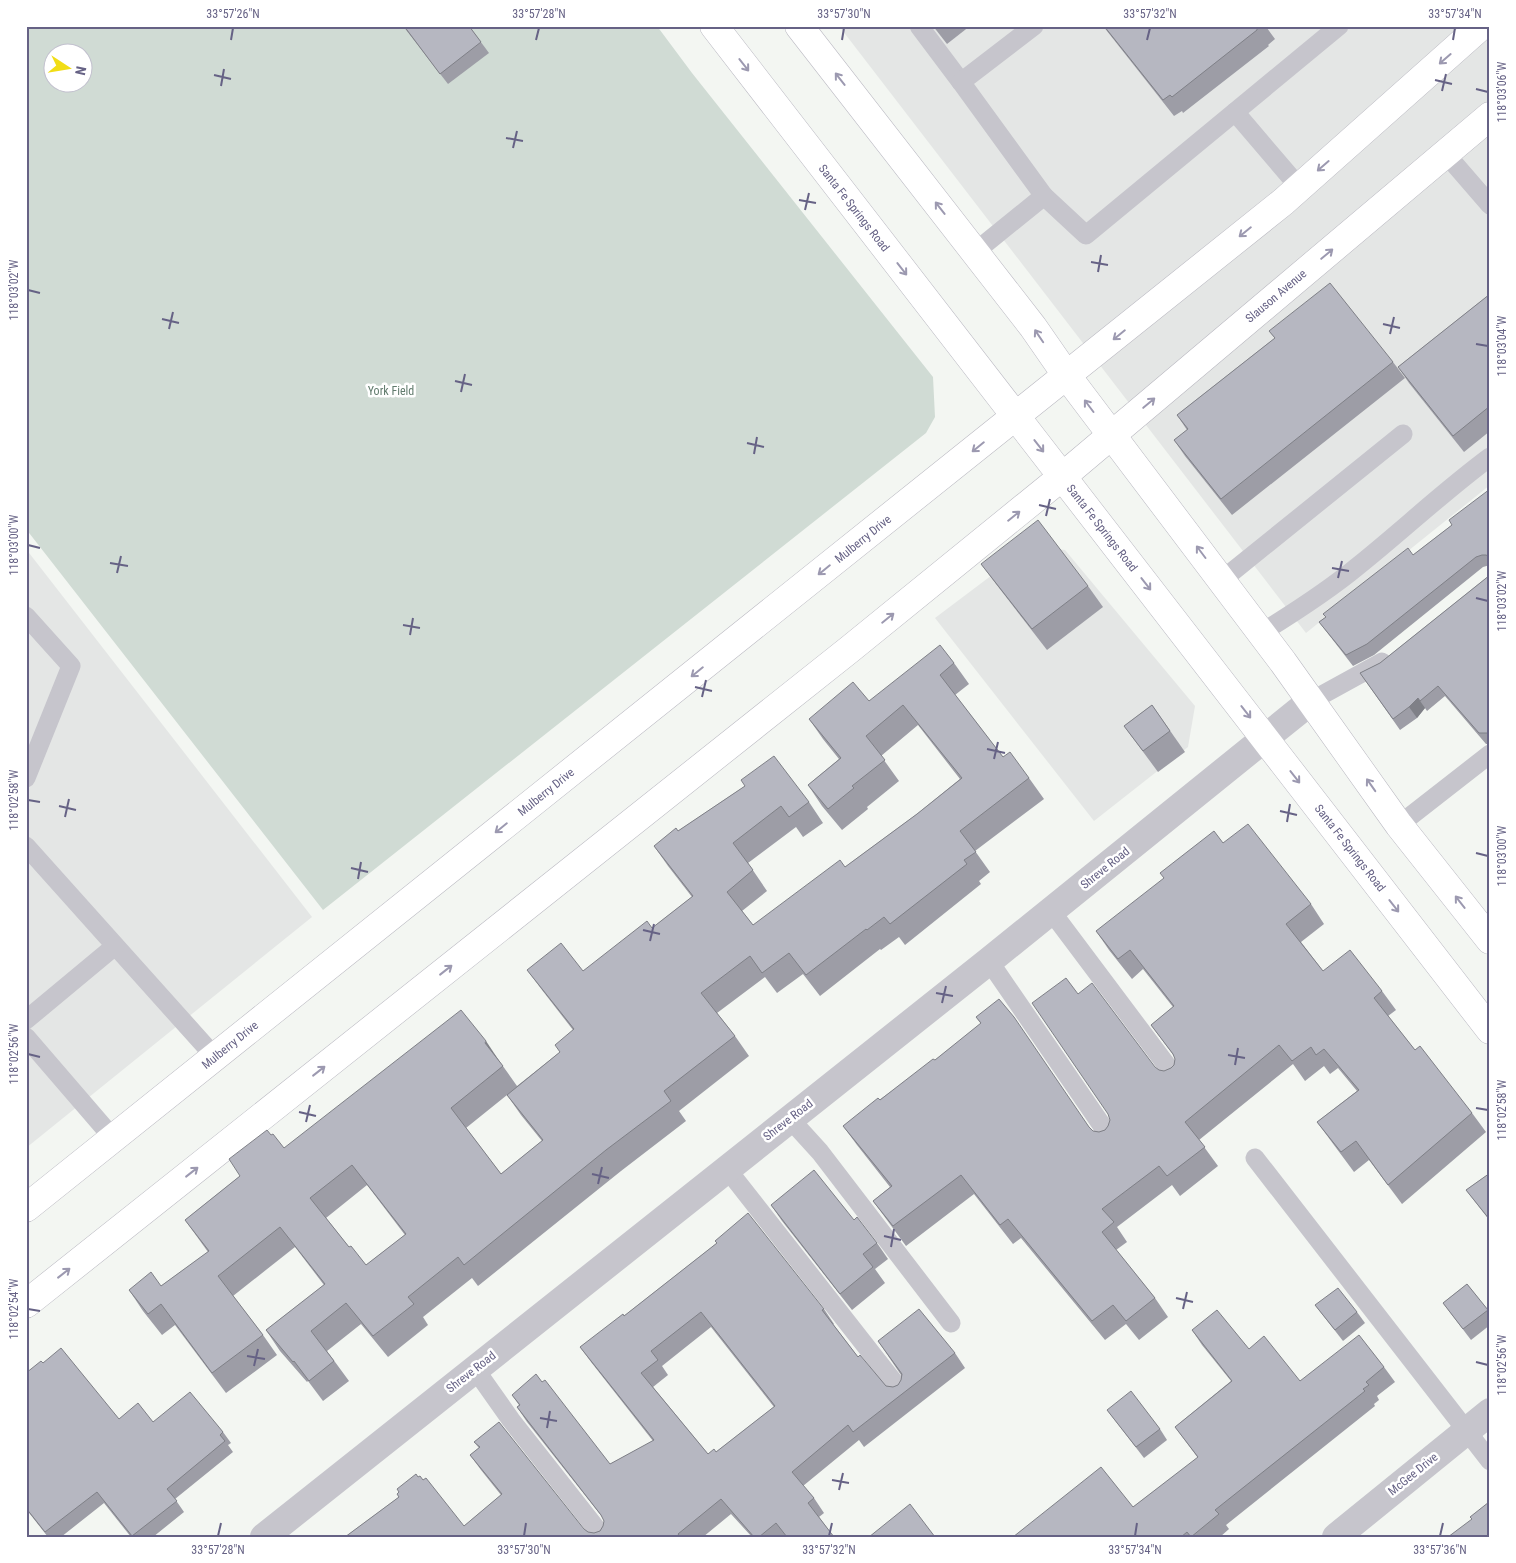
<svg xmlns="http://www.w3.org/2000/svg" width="1516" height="1563" font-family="'Roboto Condensed',sans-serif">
	<rect width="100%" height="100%" fill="#f3f6f2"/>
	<g fill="#e4e6e5">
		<path d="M839 26H1490V485L1306 633Z"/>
		<path d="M1032 545 1065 550 1195 706 1188 747 1094 821 935 618Z"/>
		<path d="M26 549 312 917 26 1148Z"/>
	</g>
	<path fill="#d0dbd4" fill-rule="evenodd" d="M26 26H657L692 73 933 377 935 417 926 433 323 910 26 529ZM52 52H82V82H52Z"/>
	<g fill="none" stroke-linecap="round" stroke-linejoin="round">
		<g stroke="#bab9c2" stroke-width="29">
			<g id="secondary">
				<path d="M714 26 1490 1030"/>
				<path d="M799 26 1033 327 1067 376 1283 662 1399 825 1490 940"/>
			</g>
		</g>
		<g stroke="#b9b8c0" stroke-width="29">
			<g id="primary">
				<path d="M26 1208 1283 202 1481 26"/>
				<path d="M26 1304 850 649 1063 476 1490 116"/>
			</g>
		</g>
		<g stroke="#c6c5cc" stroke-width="19">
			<path d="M919 26 961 82"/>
			<path d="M1034 26 961 82 1044 196"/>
			<path d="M1235 112 1299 187"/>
			<path d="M1445 153 1490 205"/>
			<path d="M975 252 1044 196 1086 235 1339 26"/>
			<path d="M1222 580 1403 434"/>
			<path d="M26 616 71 666 26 778"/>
			<path d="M1261 633C1295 612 1328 591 1358 566 1403 530 1444 491 1490 457"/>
			<path d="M1311 701 1382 662"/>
			<path d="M1399 825 1490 754"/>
			<path d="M26 846 215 1057"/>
			<path d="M1051 911 1177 1079"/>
			<path d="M989 961 1112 1140"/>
			<path d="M26 1020 115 946"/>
			<path d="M26 1037 113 1138"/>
			<path d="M790 1119 820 1152 951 1323"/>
			<path d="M1255 1158 1490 1461"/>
			<path d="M727 1169 901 1391"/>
			<path d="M475 1369 511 1420 603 1537"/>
		</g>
		<g stroke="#c6c5cc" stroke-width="28">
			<path d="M264 1537 989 961 1311 701"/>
			<path d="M1336 1537 1490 1412"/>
		</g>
		<use href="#secondary" stroke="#fff" stroke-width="28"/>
		<use href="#primary" stroke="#fff" stroke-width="28"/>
	</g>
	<g fill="#9d9da6" fill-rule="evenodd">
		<path d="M403 26H469L489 53 448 84Z"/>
		<path d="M933 26H970L947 44Z"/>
		<path d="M1103 26H1270L1267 28 1275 39 1268 45 1269 46 1183 113 1182 111 1174 116Z"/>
		<path d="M1490 294V431L1464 452 1409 383 1398 367Z"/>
		<path d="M1269 331 1393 362 1405 378 1232 515 1185 456 1174 440 1187 430 1177 415 1275 338Z"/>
		<path d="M1490 489V565L1483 567 1374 655 1353 666 1319 622 1326 617 1323 614 1413 555 1452 525Z"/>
		<path d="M981 564 1088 586 1103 607 1047 650 996 584Z"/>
		<path d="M1490 575V744H1486L1445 696 1427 711 1425 708 1417 718 1400 730 1360 673 1380 663Z"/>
		<path d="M954 663 969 684 955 695 1003 757 1029 778 1044 799 975 851 990 872 979 881 981 884 905 945 899 937 881 950 880 949 820 996 803 974 777 993 765 977 717 1013 735 1036 749 1056 679 1111 686 1121 621 1171 478 1286 472 1278 423 1317 428 1325 388 1357 361 1324 327 1351 349 1381 323 1401 308 1381 307 1382 280 1351 266 1330 324 1285 295 1247 233 1296 263 1335 277 1355 226 1393 175 1325 162 1335 143 1311 129 1290 161 1286 208 1252 185 1220 240 1176 271 1135 284 1148 500 1062 517 1086 560 1052 573 1030 542 990 527 970 583 971 652 928 692 897 668 866 654 846 678 831 745 786 809 802 823 823 803 837 796 827 748 863 767 891 742 911 753 925 845 867 917 814 960 779 918 725 881 756 899 781 867 807 868 809 842 830 822 806 808 785 839 759 823 739 809 719 869 701ZM507 1095 521 1115 542 1141 501 1174 466 1128ZM367 1185 405 1235 366 1265 349 1247 326 1218Z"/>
		<path d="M1152 705 1185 752 1158 772 1124 726Z"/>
		<path d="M1223 843 1311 904 1324 924 1301 942 1323 971 1382 991 1396 1010 1388 1016 1415 1050 1472 1113 1486 1132 1402 1204 1369 1160 1354 1172 1331 1141 1317 1122 1357 1091 1338 1068 1330 1074 1324 1066 1305 1081 1293 1064 1199 1140 1218 1166 1180 1196 1172 1185 1117 1227 1127 1242 1116 1250 1155 1298 1168 1317 1139 1340 1126 1324 1105 1340 1021 1238 1013 1244 974 1194 906 1246 873 1201 890 1187 857 1145 843 1126 935 1060 981 1024 976 1017 1093 1131 1099 1132 1105 1130 1108 1126 1110 1120 1078 994 1155 1067 1159 1070 1164 1071 1171 1068 1174 1065 1175 1059 1174 1056 1151 1025 1173 1007 1143 969 1132 979 1109 950 1096 931Z"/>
		<path d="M1490 1173V1221L1466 1190Z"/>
		<path d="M771 1205 854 1220 877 1243 888 1259 875 1269 885 1283 852 1310 782 1221Z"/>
		<path d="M717 1243 824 1309 834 1324H833L858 1357 886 1386 893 1387 898 1385 901 1380V1375L878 1341 955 1353 965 1368 864 1447 859 1440 803 1486 814 1498 824 1513 819 1517 834 1537H752L731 1514 703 1537H345L399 1497 397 1494 464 1526 501 1495 481 1470 470 1455 479 1448 474 1442 588 1532 594 1533 600 1531 603 1526 604 1521 603 1518 527 1422 517 1407 519 1405 512 1395 610 1464 653 1441 591 1362 580 1347 624 1316ZM711 1327 774 1407 716 1452 708 1454 653 1387 668 1375 662 1366Z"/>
		<path d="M1467 1284 1490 1313V1325L1471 1340 1443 1303Z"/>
		<path d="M1315 1305 1357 1312 1365 1323 1343 1341Z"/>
		<path d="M1192 1330 1249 1349 1300 1381 1384 1367 1395 1382 1377 1396 1379 1400 1374 1404 1375 1406 1226 1525 1229 1529 1220 1537H1013L1133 1507 1198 1458 1175 1427 1231 1381 1202 1345Z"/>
		<path d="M43 1363 119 1419 153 1422 223 1432 231 1443 228 1445 233 1452 175 1499 184 1512 153 1537H131L104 1503 61 1537H48L26 1509V1373Z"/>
		<path d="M1107 1410 1160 1429 1167 1440 1144 1458Z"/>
	</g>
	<g fill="#7f8087">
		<path d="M1418 698 1425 708 1417 718 1409 707Z"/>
		<path d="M486 1041 500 1062 499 1063 485 1043Z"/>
	</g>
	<g fill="#b6b7c1" stroke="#7f8087" fill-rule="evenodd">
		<path d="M404 26H469L481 42 440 74Z"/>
		<path d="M1104 26H1259L1257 29V30L1172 97 1170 95 1163 100Z"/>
		<path d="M1330 283 1393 362 1221 499 1174 440 1188 429 1177 415 1275 338 1269 331Z"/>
		<path d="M1490 294V406L1453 436 1398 367Z"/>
		<path d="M1490 489V557L1486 555H1482L1476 557 1367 644 1346 655 1319 622 1326 617 1323 614 1408 548 1413 555 1452 525 1449 520Z"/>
		<path d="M1038 520 1088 586 1032 629 981 564Z"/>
		<path d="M1490 575V736L1487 733H1479L1438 686 1420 701 1418 698 1409 707 1393 719 1360 673 1380 663Z"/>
		<path d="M940 645 954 663 940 675 1003 757 1010 752 1029 778 960 831 976 852 964 860 967 864 890 924 884 917 867 930 866 929 806 975 789 953 762 973 750 956 701 993 735 1036 664 1091 671 1101 606 1150 464 1265 458 1257 408 1297 414 1304 373 1336 346 1303 311 1331 334 1361 309 1381 294 1361 293 1362 266 1330 325 1284 280 1227 218 1276 263 1335 212 1373 161 1304 148 1314 129 1290 151 1272 161 1286 209 1251 185 1220 240 1176 229 1159 267 1130 271 1135 273 1134 284 1148 461 1010 486 1041 485 1043 503 1066 451 1108 501 1174 543 1140 507 1095 560 1052 555 1045 574 1029 527 970 561 943 583 971 647 921 652 928 693 896 654 846 676 828 678 831 745 786 741 780 774 756 809 802 789 817 781 806 733 843 753 870 727 892 753 925 840 860 845 867 917 814 962 778 903 705 866 736 885 760 852 786 854 788 828 809 808 785 841 758 809 719 853 682 869 701ZM352 1165 406 1234 366 1265 351 1246 349 1247 310 1198Z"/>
		<path d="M1152 705 1170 731 1143 751 1124 726Z"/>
		<path d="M1248 824 1311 904 1286 924 1323 971 1350 950 1382 991 1374 998 1415 1050 1420 1046 1472 1113 1388 1185 1356 1141 1341 1152 1317 1122 1359 1090 1324 1049 1316 1055 1311 1047 1292 1061 1279 1045 1185 1122 1205 1147 1167 1176 1159 1166 1102 1209 1114 1222 1102 1232 1155 1298 1126 1321 1113 1305 1092 1321 1008 1219 1000 1225 961 1175 893 1226 873 1201 892 1186 843 1126 878 1098 880 1100 933 1059 935 1060 981 1023 976 1017 999 999 1014 1017 1089 1127 1093 1131 1099 1132 1105 1130 1108 1126 1110 1120 1108 1114 1032 1003 1066 978 1078 994 1092 983 1155 1067 1159 1070 1164 1071 1171 1068 1174 1065 1175 1059 1173 1054 1151 1025 1174 1006 1130 950 1118 959 1096 931 1164 878 1160 873 1214 831 1223 843Z"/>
		<path d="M814 1170 854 1220 857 1217 877 1243 863 1254 873 1267 840 1294 771 1205Z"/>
		<path d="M1490 1173V1220L1466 1190Z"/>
		<path d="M748 1213 824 1309 822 1310 858 1357 860 1355 886 1386 893 1387 898 1385 901 1380 902 1374 878 1341 919 1309 955 1353 853 1432 848 1425 792 1472 814 1498 808 1503 834 1537H787L776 1523 759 1537H754L721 1499 678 1534 680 1537H345L399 1497 397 1494 399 1492 397 1489 416 1474 418 1477 420 1476 423 1480 426 1478 464 1526 502 1494 470 1455 480 1447 474 1442 499 1422 584 1529 588 1532 594 1533 600 1531 603 1526 604 1521 601 1515 517 1407 520 1405 512 1395 536 1374 542 1382 545 1380 610 1464 654 1440 580 1347 623 1314 624 1316 717 1243 715 1241ZM701 1312 775 1406 716 1452 714 1449 708 1454 641 1373 658 1360 651 1351Z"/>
		<path d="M1467 1284 1488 1310 1463 1329 1443 1303Z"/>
		<path d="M1338 1288 1357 1312 1335 1330 1315 1305Z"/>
		<path d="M1217 1310 1249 1349 1264 1336 1300 1381 1359 1335 1384 1367 1366 1382 1369 1385 1363 1389 1365 1391 1215 1510 1219 1514 1191 1537 1187 1532 1181 1537H1013L1101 1467 1133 1507 1198 1457 1175 1427 1232 1381 1192 1330Z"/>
		<path d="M61 1348 119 1419 138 1403 153 1422 190 1392 223 1432 220 1435 225 1441 167 1489 177 1501 132 1536 97 1492 45 1532 26 1508V1373L41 1361 43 1363Z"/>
		<path d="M1131 1391 1160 1429 1136 1447 1107 1410Z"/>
		<path d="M1489 1502 1490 1537H1448L1472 1519 1470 1517Z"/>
		<path d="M910 1504 935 1537H869Z"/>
	</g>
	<defs><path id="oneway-shaft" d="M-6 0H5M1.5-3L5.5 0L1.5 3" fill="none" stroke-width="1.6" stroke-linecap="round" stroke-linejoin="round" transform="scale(1.25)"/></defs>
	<g stroke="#9c99b0">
		<use href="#oneway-shaft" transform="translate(1445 59) rotate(139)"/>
		<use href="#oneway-shaft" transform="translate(744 65) rotate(52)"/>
		<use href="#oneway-shaft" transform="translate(840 79) rotate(-128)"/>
		<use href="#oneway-shaft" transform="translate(1323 166) rotate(139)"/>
		<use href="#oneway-shaft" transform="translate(940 208) rotate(-128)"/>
		<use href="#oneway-shaft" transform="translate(1245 232) rotate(141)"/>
		<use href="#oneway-shaft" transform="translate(1327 254) rotate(-40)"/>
		<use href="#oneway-shaft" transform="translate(902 269) rotate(52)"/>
		<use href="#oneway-shaft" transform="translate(1119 335) rotate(141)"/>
		<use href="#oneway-shaft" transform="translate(1039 336) rotate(-124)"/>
		<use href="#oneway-shaft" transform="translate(1149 403) rotate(-40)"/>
		<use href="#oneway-shaft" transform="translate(1089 406) rotate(-127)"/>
		<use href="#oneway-shaft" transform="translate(1039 446) rotate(52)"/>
		<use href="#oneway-shaft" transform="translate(978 447) rotate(141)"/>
		<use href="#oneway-shaft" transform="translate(1014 516) rotate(-39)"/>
		<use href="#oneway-shaft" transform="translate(1201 552) rotate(-127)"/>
		<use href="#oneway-shaft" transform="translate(824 570) rotate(141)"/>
		<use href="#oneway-shaft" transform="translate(1146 584) rotate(52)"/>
		<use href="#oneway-shaft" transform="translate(888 618) rotate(-39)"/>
		<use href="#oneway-shaft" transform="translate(697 672) rotate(141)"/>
		<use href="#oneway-shaft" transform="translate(1246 712) rotate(52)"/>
		<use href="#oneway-shaft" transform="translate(1295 777) rotate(52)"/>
		<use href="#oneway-shaft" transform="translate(1371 785) rotate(-125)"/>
		<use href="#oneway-shaft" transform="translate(501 828) rotate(141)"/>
		<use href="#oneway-shaft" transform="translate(1460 902) rotate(-128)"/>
		<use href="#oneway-shaft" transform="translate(1394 906) rotate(52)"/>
		<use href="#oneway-shaft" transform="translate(446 970) rotate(-38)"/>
		<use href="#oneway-shaft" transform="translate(319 1071) rotate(-38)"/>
		<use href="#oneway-shaft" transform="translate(192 1172) rotate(-38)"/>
		<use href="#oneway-shaft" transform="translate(64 1273) rotate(-38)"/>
	</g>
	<path fill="none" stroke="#666285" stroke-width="2" d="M231 40 233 28M536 40 539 28M842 40 844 28M1147 40 1150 28M1453 40 1455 28M214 75 231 79M1435 80 1452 84M221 86 224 69M1476 89 1488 92M1442 91 1446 74M506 138 523 141M513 148 517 131M799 200 816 203M805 210 809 193M1091 262 1108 265M1098 272 1101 255M28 290 40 293M162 319 179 323M1383 324 1400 328M169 329 173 312M1390 334 1394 317M1476 344 1488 346M455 381 472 385M461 392 465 374M747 443 764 447M754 454 757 437M1039 505 1056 509M1046 516 1050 499M28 545 40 548M110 563 128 566M1332 568 1349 571M117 573 121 556M1338 578 1342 561M1476 598 1488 601M403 625 420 628M410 635 413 618M695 687 712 691M702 697 706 680M987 749 1005 753M994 759 998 742M28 800 40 802M59 806 76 810M1280 811 1297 815M65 817 69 799M1287 822 1290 804M1476 853 1488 856M351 868 368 872M358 879 361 862M643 930 660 934M650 941 654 924M936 993 953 996M942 1003 946 986M28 1054 40 1057M1228 1055 1245 1058M1235 1065 1238 1048M1476 1108 1488 1110M299 1112 316 1116M306 1122 310 1105M592 1174 609 1178M598 1184 602 1167M884 1236 901 1240M891 1247 894 1229M1176 1298 1193 1302M28 1309 40 1311M1183 1309 1187 1292M247 1356 265 1359M1476 1362 1488 1365M254 1366 258 1349M540 1418 557 1421M547 1428 550 1411M832 1480 849 1483M839 1490 843 1473M218 1536 221 1523M524 1536 526 1523M829 1536 832 1523M1135 1536 1137 1523M1440 1536 1443 1523"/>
	<g text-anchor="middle" stroke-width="5" stroke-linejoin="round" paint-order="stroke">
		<g font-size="12" fill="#666285" stroke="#fff">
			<text transform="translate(854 208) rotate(52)" y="4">Santa Fe Springs Road</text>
			<text transform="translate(1276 296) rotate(-40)" y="4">Slauson Avenue</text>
			<text transform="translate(1102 528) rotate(52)" y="4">Santa Fe Springs Road</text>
			<text transform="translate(863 539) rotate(-39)" y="4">Mulberry Drive</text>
			<text transform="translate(546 792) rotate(-39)" y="4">Mulberry Drive</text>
			<text transform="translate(1350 848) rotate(52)" y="4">Santa Fe Springs Road</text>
			<text transform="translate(1105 868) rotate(-39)" y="4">Shreve Road</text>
			<text transform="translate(230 1045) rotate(-39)" y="4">Mulberry Drive</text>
			<text transform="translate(788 1120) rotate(-38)" y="4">Shreve Road</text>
			<text transform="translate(471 1372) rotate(-38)" y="4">Shreve Road</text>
			<text transform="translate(1413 1474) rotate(-39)" y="4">McGee Drive</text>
		</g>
		<g font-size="12" fill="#627c6e" stroke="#fff">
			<text x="391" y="395">York Field</text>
		</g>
	</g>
	<rect width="1516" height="1563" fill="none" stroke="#ffffff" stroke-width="55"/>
	<g transform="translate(68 68) rotate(102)"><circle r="24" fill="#ffffff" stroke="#c2c0ce"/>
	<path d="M0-4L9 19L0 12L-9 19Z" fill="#f1dd16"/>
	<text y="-8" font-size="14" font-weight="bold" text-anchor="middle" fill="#666285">N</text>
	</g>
	<rect x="28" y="28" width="1460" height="1508" fill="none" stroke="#666285" stroke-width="2"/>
	<g font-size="12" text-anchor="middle" fill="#666285">
		<text x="233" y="18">33°57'26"N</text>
		<text x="539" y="18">33°57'28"N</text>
		<text x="844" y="18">33°57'30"N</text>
		<text x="1150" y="18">33°57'32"N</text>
		<text x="1455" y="18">33°57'34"N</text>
		<text transform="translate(1502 92) rotate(-90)" y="4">118°03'06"W</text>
		<text transform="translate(14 290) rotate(-90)" y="4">118°03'02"W</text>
		<text transform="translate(1502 346) rotate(-90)" y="4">118°03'04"W</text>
		<text transform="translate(14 545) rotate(-90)" y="4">118°03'00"W</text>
		<text transform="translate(1502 601) rotate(-90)" y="4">118°03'02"W</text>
		<text transform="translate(14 800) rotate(-90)" y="4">118°02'58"W</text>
		<text transform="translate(1502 856) rotate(-90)" y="4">118°03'00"W</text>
		<text transform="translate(14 1054) rotate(-90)" y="4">118°02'56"W</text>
		<text transform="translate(1502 1110) rotate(-90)" y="4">118°02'58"W</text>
		<text transform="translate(14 1309) rotate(-90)" y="4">118°02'54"W</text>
		<text transform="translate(1502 1365) rotate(-90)" y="4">118°02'56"W</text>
		<text x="218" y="1554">33°57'28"N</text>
		<text x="524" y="1554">33°57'30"N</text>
		<text x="829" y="1554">33°57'32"N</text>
		<text x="1135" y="1554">33°57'34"N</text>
		<text x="1440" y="1554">33°57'36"N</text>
	</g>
</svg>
